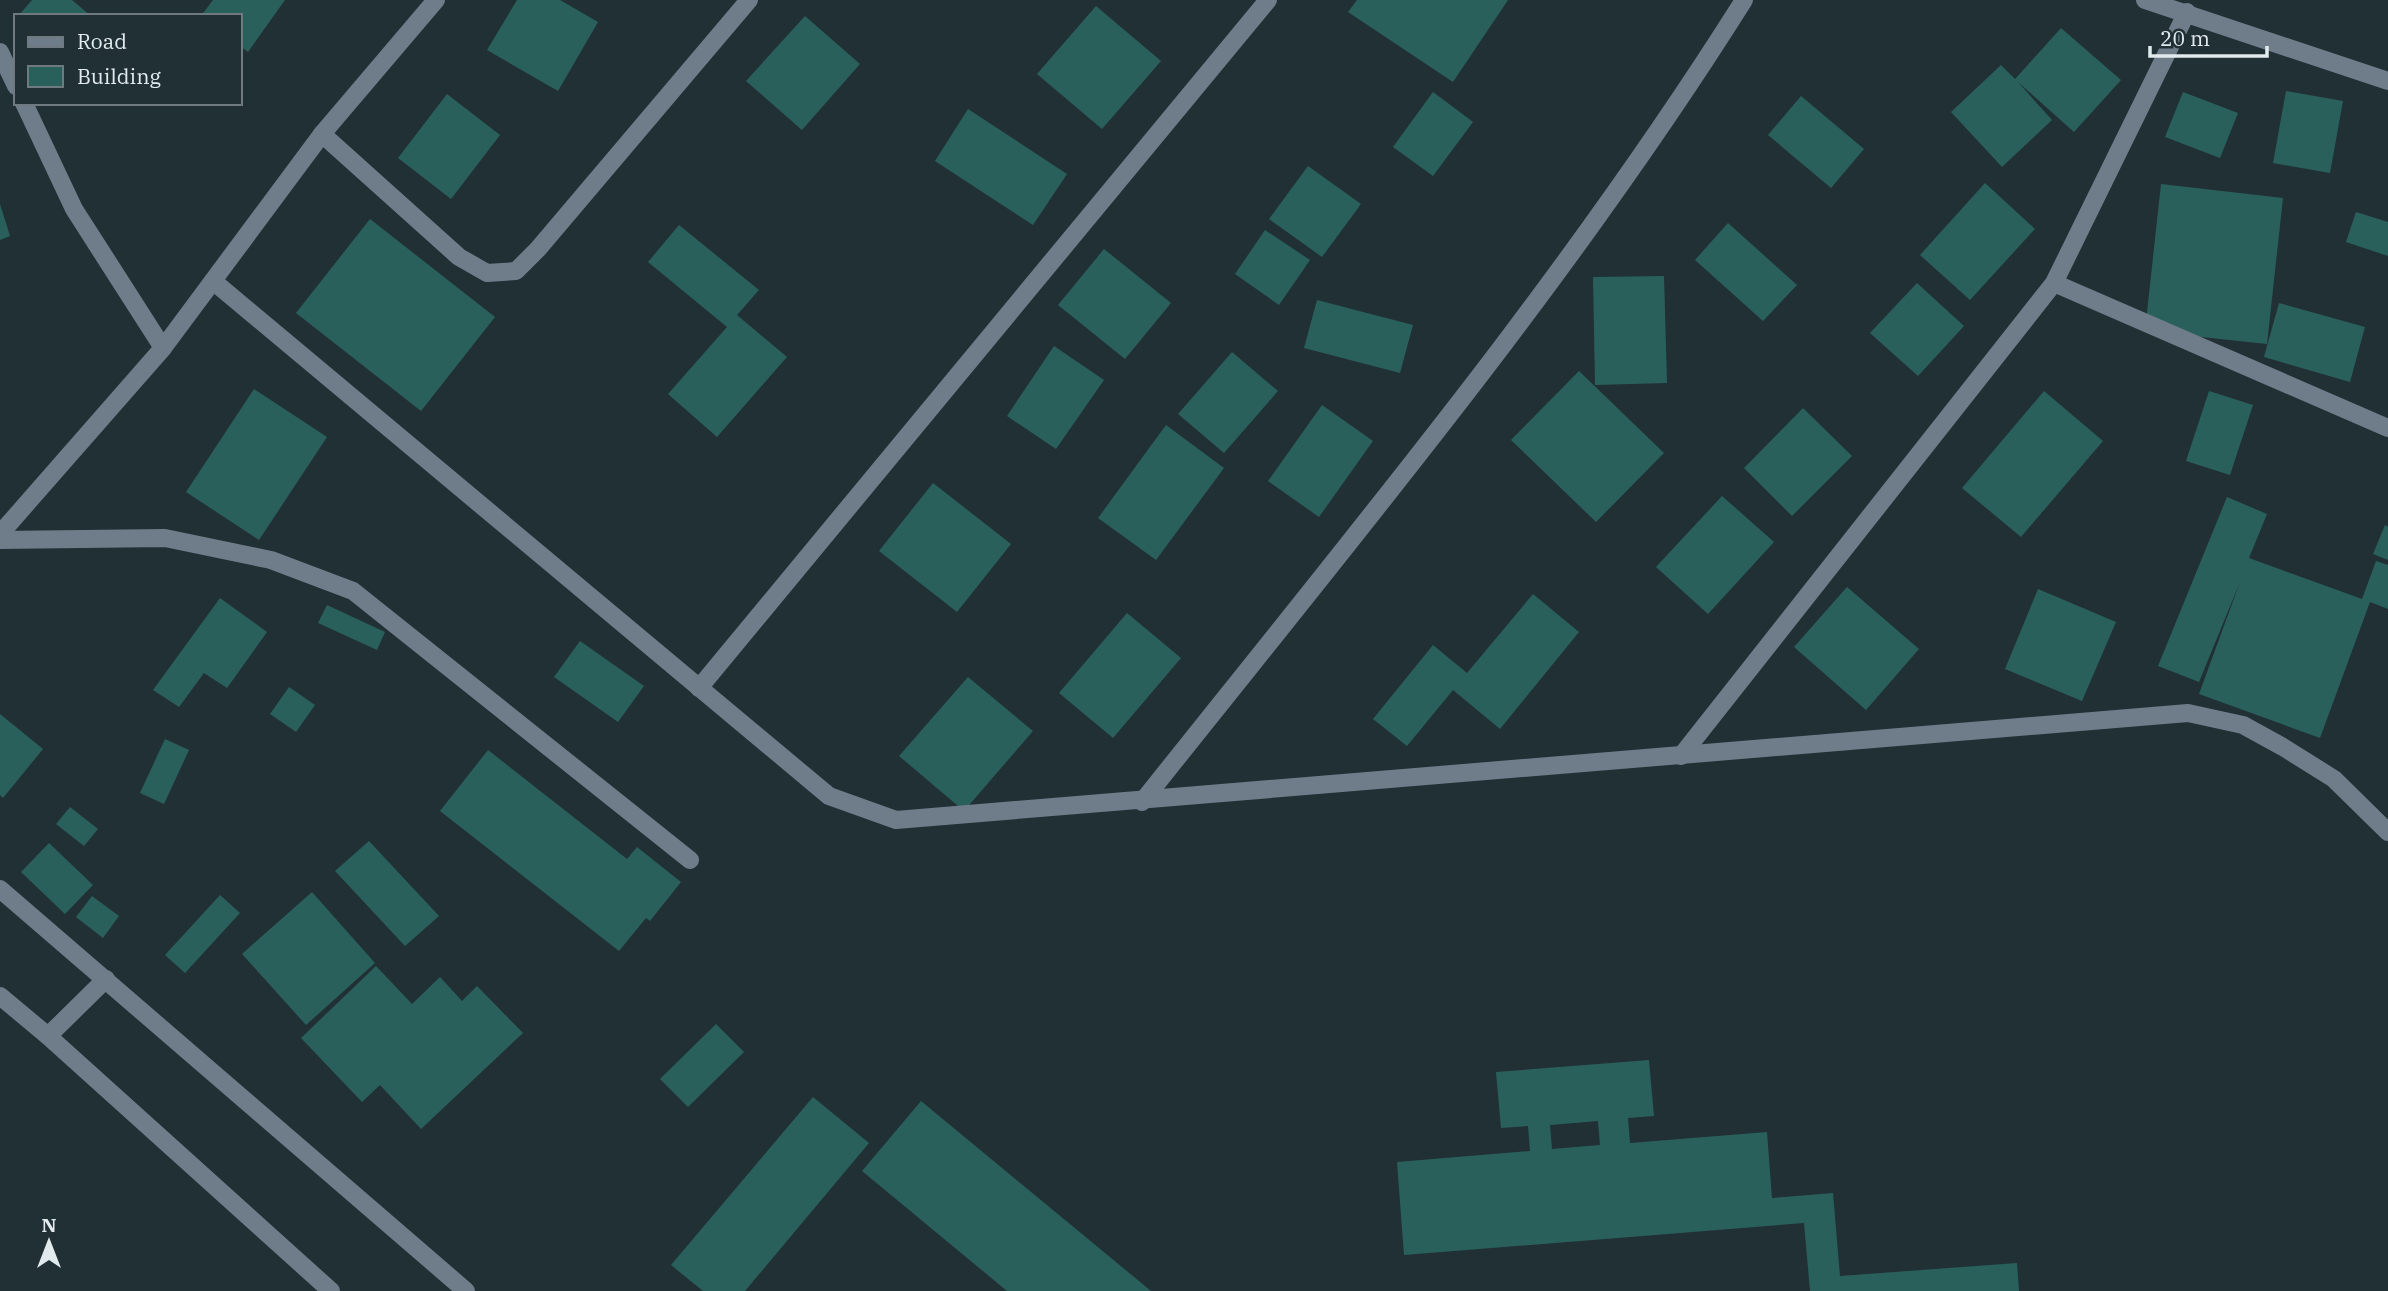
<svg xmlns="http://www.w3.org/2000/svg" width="2388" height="1291" font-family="'IBM Plex Serif',serif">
	<rect width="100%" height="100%" fill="#213035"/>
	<g fill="#2a605c" fill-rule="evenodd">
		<path d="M32 0H72L91 16H23L20 14Z"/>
		<path d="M213 0H285L248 52 240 46V16H201Z"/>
		<path d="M517 0H560L598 22 558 91 487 50Z"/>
		<path d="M1357 0H1508L1453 82 1348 12Z"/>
		<path d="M1096 6 1161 61 1102 129 1037 74Z"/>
		<path d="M805 16 860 64 802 130 746 81Z"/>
		<path d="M2061 28 2121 80 2074 132 2018 82 2052 120 2002 167 1951 112 2001 65 2015 79Z"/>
		<path d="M2286 91 2343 101 2330 173 2273 163Z"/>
		<path d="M1433 92 1473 122 1433 176 1393 147Z"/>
		<path d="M2183 92 2238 113 2220 158 2165 137Z"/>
		<path d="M447 94 500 135 451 199 398 158Z"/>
		<path d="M1801 96 1864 149 1831 188 1768 135Z"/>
		<path d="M968 109 1067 174 1033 225 935 161Z"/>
		<path d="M1308 166 1361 204 1322 257 1269 219Z"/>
		<path d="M1985 183 2035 229 1970 300 1920 255Z"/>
		<path d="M2161 184 2283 198 2267 344 2145 331Z"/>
		<path d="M0 204 10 236 0 240Z"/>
		<path d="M2356 212 2388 222V256L2346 242Z"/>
		<path d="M370 219 495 317 421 411 296 313Z"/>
		<path d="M1728 223 1797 285 1763 321 1695 260Z"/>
		<path d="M679 225 759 290 737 315 787 357 717 437 668 394 727 327 648 262Z"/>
		<path d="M1265 230 1310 260 1279 305 1235 274Z"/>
		<path d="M1104 249 1171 303 1125 359 1058 305Z"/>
		<path d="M1664 276 1667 383 1595 385 1593 277Z"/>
		<path d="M1917 283 1964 326 1918 376 1870 333Z"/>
		<path d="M1317 300 1413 325 1400 373 1304 348Z"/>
		<path d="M2279 303 2365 327 2350 382 2264 357Z"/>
		<path d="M1054 346 1104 380 1056 449 1007 416Z"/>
		<path d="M1232 352 1278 391 1224 453 1178 414Z"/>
		<path d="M1579 371 1664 453 1596 522 1511 440Z"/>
		<path d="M254 389 327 437 259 540 186 492Z"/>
		<path d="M2044 391 2103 441 2021 537 1962 488Z"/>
		<path d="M2209 391 2253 405 2230 475 2186 461Z"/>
		<path d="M1322 405 1373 441 1319 517 1268 481Z"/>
		<path d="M1803 408 1852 456 1792 516 1744 468Z"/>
		<path d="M1166 425 1224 468 1156 560 1098 518Z"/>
		<path d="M933 483 1011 544 957 612 879 551Z"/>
		<path d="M1722 496 1774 542 1708 614 1656 567Z"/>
		<path d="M2227 497 2267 514 2249 558 2362 599 2376 561 2388 565V609L2370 602 2320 738 2199 694 2240 582 2199 682 2158 666Z"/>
		<path d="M2385 525 2388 527V560L2373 554Z"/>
		<path d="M1847 587 1919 649 1866 710 1794 647Z"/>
		<path d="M2038 589 2116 622 2082 701 2005 669Z"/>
		<path d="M1533 594 1579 632 1500 729 1453 690 1407 746 1373 719 1433 645 1467 673Z"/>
		<path d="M220 598 267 632 227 688 204 673 179 707 153 690Z"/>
		<path d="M327 605 385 632 377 650 318 623Z"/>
		<path d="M1127 613 1181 658 1113 738 1059 693Z"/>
		<path d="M580 641 644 686 618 722 554 677Z"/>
		<path d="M968 677 1033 731 964 811 899 756Z"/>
		<path d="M289 687 315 705 296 732 270 714Z"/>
		<path d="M0 714 43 749 3 798 0 795Z"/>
		<path d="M165 739 189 750 164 804 140 793Z"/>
		<path d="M488 750 627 859 637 847 681 882 650 921 646 918 619 951 440 811Z"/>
		<path d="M70 807 98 829 84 846 56 824Z"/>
		<path d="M369 841 439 916 405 946 335 871Z"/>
		<path d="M49 843 93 885 65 914 21 872Z"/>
		<path d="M312 892 375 963 306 1025 242 954Z"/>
		<path d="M220 895 240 913 185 973 165 955Z"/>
		<path d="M92 896 119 916 103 938 76 917Z"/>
		<path d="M376 966 412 1004 440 977 462 1001 477 986 523 1033 421 1129 380 1085 362 1102 301 1038Z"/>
		<path d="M716 1024 744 1052 688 1107 660 1079Z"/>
		<path d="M1649 1060 1654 1116 1628 1118 1630 1143 1767 1132 1772 1198 1833 1193 1840 1276 2017 1263 2019 1291H1810L1804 1223 1404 1255 1397 1162 1530 1151 1528 1126 1501 1128 1496 1072ZM1598 1121 1600 1145 1552 1149 1550 1125Z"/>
		<path d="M813 1097 869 1143 745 1291H703L671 1265Z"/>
		<path d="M921 1101 1151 1291H1007L862 1171Z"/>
	</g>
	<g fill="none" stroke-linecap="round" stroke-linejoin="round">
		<g stroke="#6f7d8a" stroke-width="18">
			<path d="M2145 0 2388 81"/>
			<path d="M0 52 16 86"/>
			<path d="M24 103 74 209 163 348"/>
			<path d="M322 134 459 257 487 273 516 271 538 249 749 0"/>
			<path d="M213 281 829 796 896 820 2188 713 2243 725 2283 747 2334 779 2388 832"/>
			<path d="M2054 283 2388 428"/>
			<path d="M0 534 163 348 322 134 436 0"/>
			<path d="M0 540 165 538 271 560 353 591 690 860"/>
			<path d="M699 688 1268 0"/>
			<path d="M1681 756 2054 283 2187 12"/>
			<path d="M1142 802C1350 540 1566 283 1744 0"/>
			<path d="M0 889 466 1291"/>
			<path d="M0 996 48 1036 331 1291"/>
			<path d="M48 1036 106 979"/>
		</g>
	</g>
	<rect x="14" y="14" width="228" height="91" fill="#213035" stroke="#6e7a7f" stroke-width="2"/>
	<rect x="28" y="37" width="35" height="10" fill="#6f7d8a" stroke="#6e7a7f" stroke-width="2"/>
	<text x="77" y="49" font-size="21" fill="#e1eaed">Road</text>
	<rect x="28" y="66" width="35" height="21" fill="#2a605c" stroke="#6e7a7f" stroke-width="2"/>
	<text x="77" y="84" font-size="21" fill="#e1eaed">Building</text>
	<g transform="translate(49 1242)" stroke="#213035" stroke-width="5" paint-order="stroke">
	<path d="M0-5L12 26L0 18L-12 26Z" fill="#e1eaed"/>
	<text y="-10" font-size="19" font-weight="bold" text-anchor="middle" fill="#e1eaed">N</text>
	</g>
	<path d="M2150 46v10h117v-10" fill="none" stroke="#e1eaed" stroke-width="3.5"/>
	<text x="2160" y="46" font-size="21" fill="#e1eaed" stroke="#213035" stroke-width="5" paint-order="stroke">20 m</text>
</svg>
